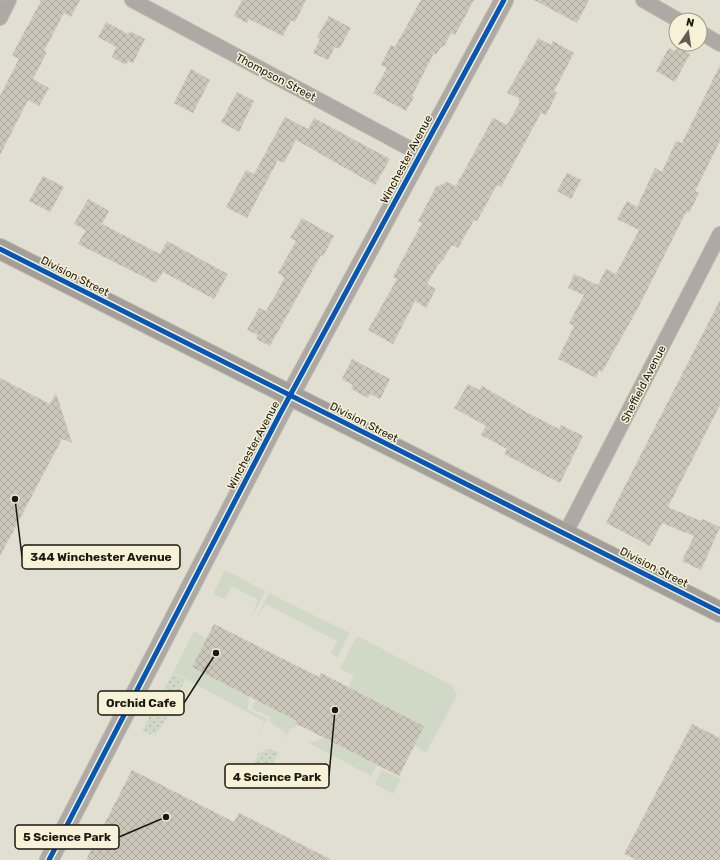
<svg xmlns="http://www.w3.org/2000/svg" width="720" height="860" font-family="Rubik,sans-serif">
	<defs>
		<pattern id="park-dots" width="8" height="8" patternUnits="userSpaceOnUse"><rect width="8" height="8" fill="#d0d8c6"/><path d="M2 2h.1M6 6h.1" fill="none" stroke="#b2b9a9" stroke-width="1.8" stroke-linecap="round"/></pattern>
		<pattern id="building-cross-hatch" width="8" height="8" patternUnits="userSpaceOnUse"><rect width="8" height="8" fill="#cdc6bb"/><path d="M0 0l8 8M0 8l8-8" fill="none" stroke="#afaaa0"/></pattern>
	</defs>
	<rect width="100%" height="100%" fill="#e1dfd1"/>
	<g fill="#d0d8c6">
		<path d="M225 570 265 591 253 615 252 614 258 600 232 586 225 599 213 594Z"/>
		<path d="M269 593 350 633 337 658 331 652 337 641 266 604 257 617Z"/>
		<path d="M194 631 206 639 192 667 250 697 248 701 250 702 247 709 267 719 258 735 264 721 173 672Z"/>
		<path d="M357 636 453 686 457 695 455 699 426 753 414 745 424 726 349 687 354 676 340 668Z"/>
		<path d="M256 700 296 721 295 722 299 725 290 729 284 739 285 732 270 722V717L251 708Z"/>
		<path d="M324 738 377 765 371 776 309 743Z"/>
		<path d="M382 770 401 779 393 794 375 784Z"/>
	</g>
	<g fill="url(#park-dots)">
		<path d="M173 673 185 680C179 691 165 725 157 732 152 736 147 733 142 731Z"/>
		<path d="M268 749 279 752 262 785 253 788 244 784 259 753Z"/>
	</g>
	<g fill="url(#building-cross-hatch)">
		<path d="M40 0H80L71 17 64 13 44 51 47 52 33 79 49 88 39 106 28 100 0 155V96L19 59 12 55 41 1Z"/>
		<path d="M242 0H306L295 22 291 20 283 36 249 19 247 23 234 16Z"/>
		<path d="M421 0H474L455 35 451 33 444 46 441 47 436 55 434 53 412 96 414 97 406 111 373 93 387 68 381 65 391 45 395 47Z"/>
		<path d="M534 0H589L577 23Z"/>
		<path d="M329 16 351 28 339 49 335 47 328 60 313 53 320 39 317 37Z"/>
		<path d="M106 22 128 34 130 31 145 39 133 63 128 61 126 65 112 57 116 47 98 37Z"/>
		<path d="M538 38 551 45 553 41 574 53 554 91 557 93 546 115 541 113 501 187 497 185 477 221 474 220 458 248 452 245 443 260 438 265 427 284 436 289 426 308 415 301 393 344 368 330 397 279 393 277 422 223 418 221 436 187 447 182 456 186 493 118 507 125 520 102 518 101 519 98 507 93Z"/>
		<path d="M677 47 690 54 675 82 656 71 669 48 675 51Z"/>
		<path d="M720 65V141L695 191 699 193 689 213 686 212 638 308 602 372 599 370 596 378 558 359 574 326 569 323 584 295 568 288 574 274 598 285 606 269 616 274 639 230 617 219 627 201 637 207 655 168 662 172 676 141 682 143Z"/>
		<path d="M191 69 210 80 193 113 174 103Z"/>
		<path d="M237 92 254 101 239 132 221 122Z"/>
		<path d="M285 117 308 129 314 118 390 159 375 185 296 140 284 163 278 160 247 218 226 207 246 170 254 174Z"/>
		<path d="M567 173 581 180 571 199 557 191Z"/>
		<path d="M43 176 64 187 50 212 29 201Z"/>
		<path d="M88 199 109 211 102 224 160 254 167 241 228 274 214 299 163 272 156 283 78 244 86 230 74 224Z"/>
		<path d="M302 218 334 236 323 256 321 255 270 346 256 339 258 335 247 330 259 308 266 311 281 285 284 277 278 273 296 241 290 238Z"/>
		<path d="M720 300V405L668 507 701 521 702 519 720 527 701 570 682 561 694 536 662 523 650 546 606 523Z"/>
		<path d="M352 359 390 379 380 399 370 394 368 398 351 389 353 385 342 379Z"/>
		<path d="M0 378 50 404 56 393 72 443 62 439 0 556Z"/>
		<path d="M468 384 479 390 482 386 526 412 559 429 561 425 583 436 560 483 504 454 507 449 481 435 486 426 454 408Z"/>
		<path d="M214 624 319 677 321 673 424 726 399 776 295 723 297 721 192 667Z"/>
		<path d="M692 724 720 738V860H637L624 854Z"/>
		<path d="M132 770 234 822 239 813 332 860H86Z"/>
	</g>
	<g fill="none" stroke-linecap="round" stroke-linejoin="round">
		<g stroke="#bcbbb0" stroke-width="16">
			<g id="minor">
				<path d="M132 0 420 154"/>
				<path d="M643 0 678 20"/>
				<path d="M0 18 9 0"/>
				<path d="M700 32 720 44"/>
				<path d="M565 534 720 234"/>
			</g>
		</g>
		<g stroke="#bcbbb0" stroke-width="20">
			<path id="tertiary" d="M49 860 280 414 504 0"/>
		</g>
		<g stroke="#bcbbb0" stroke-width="22">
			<path id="secondary" d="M0 249 720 612"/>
		</g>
		<use href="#minor" stroke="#aea9a4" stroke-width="14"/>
		<use href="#tertiary" stroke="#aea9a4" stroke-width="18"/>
		<use href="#secondary" stroke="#a49e99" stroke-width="20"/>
		<g stroke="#f6f1d7" stroke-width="8">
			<g id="cycleway">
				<path d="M0 249 720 612"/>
				<path d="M49 860 280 414 504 0"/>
			</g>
		</g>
		<use href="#cycleway" stroke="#0057b8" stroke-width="5"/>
	</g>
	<g text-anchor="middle" stroke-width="3" stroke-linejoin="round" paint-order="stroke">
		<g font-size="11" fill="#1a190f" stroke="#f6f1d7">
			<text transform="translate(276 77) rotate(28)" y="4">Thompson Street</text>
			<text transform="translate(406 159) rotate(-62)" y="4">Winchester Avenue</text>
			<text transform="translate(75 276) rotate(27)" y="4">Division Street</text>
			<text transform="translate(643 384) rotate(-63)" y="4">Sheffield Avenue</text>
			<text transform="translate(364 422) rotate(27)" y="4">Division Street</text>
			<text transform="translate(253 445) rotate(-62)" y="4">Winchester Avenue</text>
			<text transform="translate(654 567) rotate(27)" y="4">Division Street</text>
		</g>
	</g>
	<path fill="none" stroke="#1a190f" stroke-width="1.5" d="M15 499L22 557M216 653L184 703M335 710L329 776M166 817L119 837"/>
	<g fill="#1a190f" stroke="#f6f1d7" stroke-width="1.5">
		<circle cx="15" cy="499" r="4"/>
		<circle cx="216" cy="653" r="4"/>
		<circle cx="335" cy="710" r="4"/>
		<circle cx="166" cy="817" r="4"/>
	</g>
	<g fill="#f6f1d7" stroke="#1a190f" stroke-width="1.5">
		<rect x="22" y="545" width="158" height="24" rx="4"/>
		<rect x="98" y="691" width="86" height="24" rx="4"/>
		<rect x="225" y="764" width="104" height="24" rx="4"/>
		<rect x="15" y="825" width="104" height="24" rx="4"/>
	</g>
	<g font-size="12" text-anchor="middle" font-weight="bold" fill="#1a190f">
		<text x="101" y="561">344 Winchester Avenue</text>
		<text x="141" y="707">Orchid Cafe</text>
		<text x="277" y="781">4 Science Park</text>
		<text x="67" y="841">5 Science Park</text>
	</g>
	<g transform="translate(688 32) rotate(13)"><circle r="19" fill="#f6f1d7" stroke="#9e9b87"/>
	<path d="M0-3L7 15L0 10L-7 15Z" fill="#605e53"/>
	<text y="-6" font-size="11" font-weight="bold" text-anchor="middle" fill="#1a190f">N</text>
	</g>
</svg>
